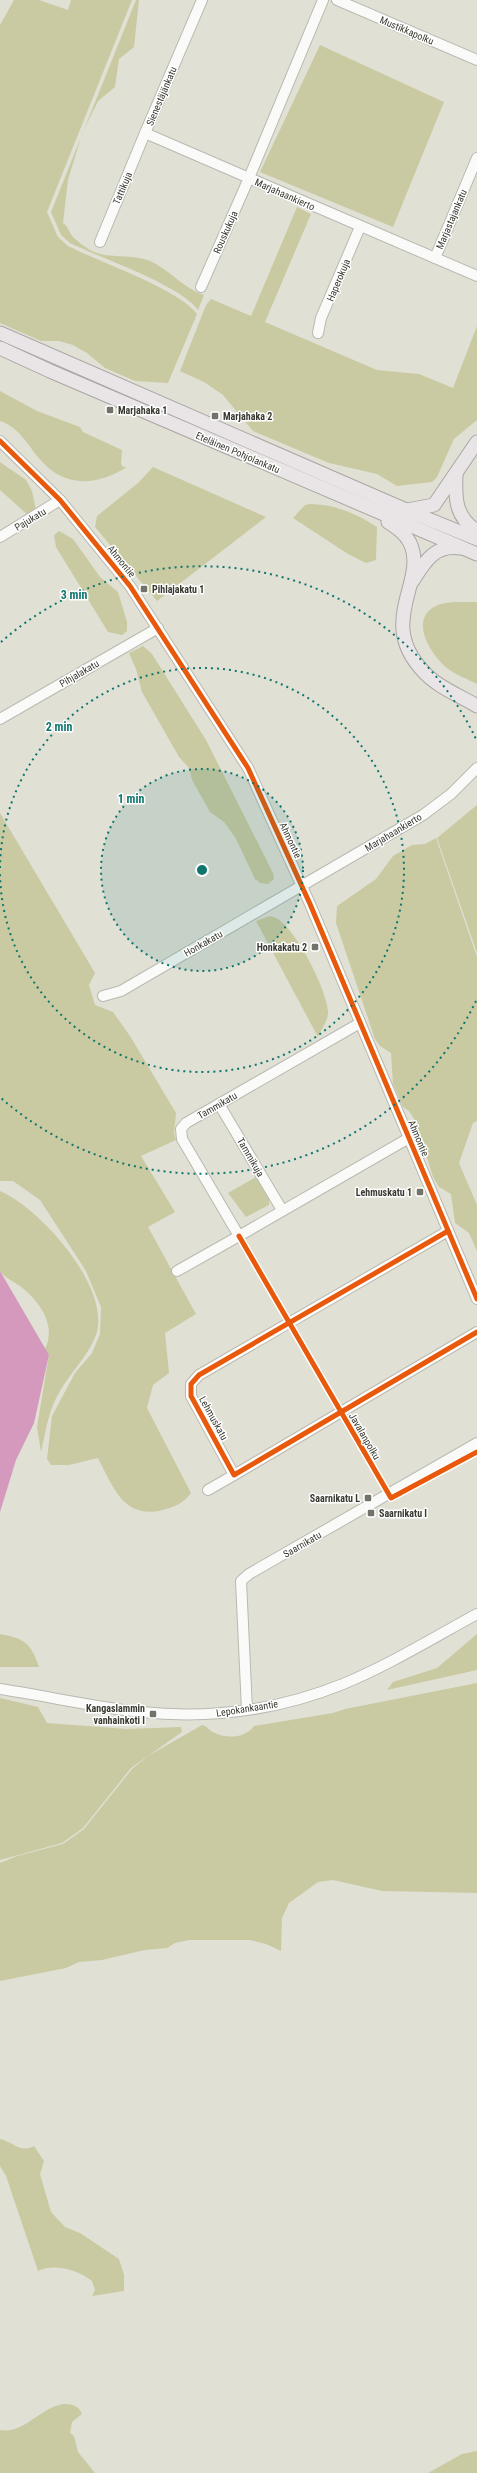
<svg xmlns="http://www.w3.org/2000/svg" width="477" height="2473" font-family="'Roboto Condensed',sans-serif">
	<rect width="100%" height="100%" fill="#e0e0d5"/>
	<g fill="#cacaa2">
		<path d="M14 0H39L68 10 71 0H132L47 212 58 237 68 246C99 262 179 289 197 314L168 383 135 381 105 368 87 353 73 345 59 341H41L0 323V25Z"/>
		<path d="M136 0H139L134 47 119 59 115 87 98 101 82 134 68 180 63 223C68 226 69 232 73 237 78 242 84 246 90 250 109 260 131 253 150 261 170 270 183 288 204 295L198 310C180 285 101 258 70 243L61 235 51 212Z"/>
		<path d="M320 45 444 102 393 227 260 172Z"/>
		<path d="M297 207 311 214 265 322 377 370 419 374 453 388 477 326V420L454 439 437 477 432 482 397 486 377 474 329 463 253 431 223 395 204 382 180 371 206 305 211 299 251 316Z"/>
		<path d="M0 391 37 411 80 427 83 432 122 450 121 464 123 467H127C95 487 62 488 37 456 27 443 17 426 0 421Z"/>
		<path d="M0 462 26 480 32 491 36 510 28 515 0 490Z"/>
		<path d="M153 467 266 517 157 601 95 527 97 516 138 483Z"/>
		<path d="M310 504C334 504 357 514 377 527L376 560 366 563 348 554 293 518 305 505Z"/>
		<path d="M59 531 73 539 100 577 118 592 127 622V631L122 635 108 632 56 547 54 535Z"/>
		<path d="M454 602H477V684C468 679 455 675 447 668 422 646 406 605 454 602Z"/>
		<path d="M143 646 152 654 206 740 273 873 274 879 268 884 260 883 255 879 235 837 224 822 210 812 192 780 189 768 179 757 142 692 136 669 129 653Z"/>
		<path d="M477 805V953L437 838Z"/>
		<path d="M0 813 95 973 89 985 95 1005 113 1012 130 1036 176 1113 174 1133 176 1140 141 1156 175 1212 148 1227 196 1314 165 1333 169 1373 153 1385 147 1408 191 1493C184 1503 174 1507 163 1510 124 1520 113 1487 98 1458L69 1465H51L47 1459 52 1416 75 1373 92 1353 100 1334 101 1307 86 1271 40 1200 13 1181H0Z"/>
		<path d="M436 838 477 957V1121L473 1123 459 1163 477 1205V1251L469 1233 455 1223 451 1194 439 1187 433 1177 416 1122 409 1111 403 1107 393 1084 391 1053 380 1046 375 1039 336 923 337 906 376 879 393 856 412 845 425 844Z"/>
		<path d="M270 916C292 918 327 990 328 1011 329 1020 321 1029 318 1037L256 921Z"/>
		<path d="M256 1177 269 1199V1205L246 1217 228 1193Z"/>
		<path d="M0 1191C40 1208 112 1288 96 1335 88 1356 71 1372 60 1391 48 1411 46 1431 41 1452L37 1427 49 1355 45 1349C57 1324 39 1301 20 1286 13 1281 5 1278 0 1271Z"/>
		<path d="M0 1634C25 1639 30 1642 39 1667H0Z"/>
		<path d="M477 1634V1670L387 1690 393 1682 437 1668Z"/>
		<path d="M477 1683V1893L382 1891 333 1880 318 1882 289 1903 282 1918 281 1951 266 1944 250 1940H189L175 1943 167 1948 145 1950 102 1960 79 1962 66 1968 0 1981V1863L17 1856 63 1844 84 1829 132 1769 148 1756 202 1725C208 1726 209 1731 215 1733 227 1739 246 1738 254 1726L333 1713 345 1709Z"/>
		<path d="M0 1698 38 1707 47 1723 127 1729 181 1727 182 1732 131 1768 83 1828 62 1843 0 1860Z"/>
		<path d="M0 2139C13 2141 19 2154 34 2146L44 2161 40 2174 51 2212 65 2227 80 2233 119 2259 124 2275V2291L92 2296 95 2290 92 2281C78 2270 54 2263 38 2271L6 2176 0 2166Z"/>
		<path d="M63 2404C71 2404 79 2405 82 2414L72 2422 70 2433 74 2436 78 2452 95 2473H0V2430C25 2434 39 2408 63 2404Z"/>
		<path d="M477 2451V2473H428L462 2454Z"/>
	</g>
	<path fill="#d499bd" d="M0 1271 49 1355 34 1423 16 1460 0 1512Z"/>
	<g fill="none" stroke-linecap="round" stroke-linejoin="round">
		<g stroke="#b9b9b1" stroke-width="12">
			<g id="minor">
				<path d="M323 0 249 178 477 276"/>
				<path d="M337 0 477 60"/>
				<path d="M100 242 145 133"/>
				<path d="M435 258 477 158"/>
				<path d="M201 287 249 178 145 133 202 0"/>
				<path d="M318 333 321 318 360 227"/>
				<path d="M0 441 60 500 130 586 248 768 310 904 477 1299"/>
				<path d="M0 537 60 500"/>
				<path d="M0 719 158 628"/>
				<path d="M103 996 121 991 423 815 451 794 477 768"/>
				<path d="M360 1023 186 1123 181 1129 182 1139 239 1236 409 1138"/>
				<path d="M219 1104 282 1210"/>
				<path d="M448 1231 199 1375 191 1384V1396L234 1475 477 1332"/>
				<path d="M177 1271 239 1236"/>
				<path d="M208 1490 234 1475"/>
				<path d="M0 1689C47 1696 93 1707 141 1712 209 1719 279 1710 343 1684 389 1665 433 1638 477 1614"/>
				<path d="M247 1710 241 1581 249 1574 477 1443"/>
			</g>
		</g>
		<g stroke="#ada5a5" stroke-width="15">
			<g id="major">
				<path d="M0 333 406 510 477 539"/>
				<path d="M0 348 50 371 477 554"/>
				<path d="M456 474C455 498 455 517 477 531"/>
				<path d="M407 510 434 505 477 442"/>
				<path d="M388 522C397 528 405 533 410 543 428 581 376 621 423 671 437 687 459 695 477 706"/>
				<path d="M412 582C424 563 434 544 460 548"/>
			</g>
		</g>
		<use href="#minor" stroke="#fafaf9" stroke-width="10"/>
		<use href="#major" stroke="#e9e5e6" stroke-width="13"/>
		<g stroke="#fff" stroke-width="8">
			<g id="cycleway">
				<path d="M0 441 60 500 130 586 248 768 310 904 477 1299"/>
				<path d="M448 1231 199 1375 191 1384V1396L234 1475 477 1332"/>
				<path d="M239 1236 391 1498 477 1452"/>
			</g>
		</g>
		<use href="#cycleway" stroke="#e8590c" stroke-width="5"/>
	</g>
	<circle cx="202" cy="870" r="101" fill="#0f766e" fill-opacity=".12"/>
	<g fill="none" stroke="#0f766e" stroke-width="2" stroke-dasharray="2 4">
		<circle cx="202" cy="870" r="101"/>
		<path d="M0 868A202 202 0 1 1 0 872"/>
		<path d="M476 1001A304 304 0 0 1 1 1098M1 642A304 304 0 0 1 476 739"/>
	</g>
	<g fill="#73736a" stroke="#fff" stroke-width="1.5">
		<rect x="106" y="406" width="8" height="8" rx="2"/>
		<rect x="211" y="412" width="8" height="8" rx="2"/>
		<rect x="140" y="585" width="8" height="8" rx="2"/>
		<rect x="311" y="943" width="8" height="8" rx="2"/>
		<rect x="416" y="1188" width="8" height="8" rx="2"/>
		<rect x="364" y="1494" width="8" height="8" rx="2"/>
		<rect x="367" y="1509" width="8" height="8" rx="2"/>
		<rect x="149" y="1710" width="8" height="8" rx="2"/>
	</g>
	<g text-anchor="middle" stroke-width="3" stroke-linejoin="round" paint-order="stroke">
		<g font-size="10" fill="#393931" stroke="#fff">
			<text transform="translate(407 30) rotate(23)" y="4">Mustikkapolku</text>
			<text transform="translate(161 96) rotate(-67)" y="4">Sienestäjänkatu</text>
			<text transform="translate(122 188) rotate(-67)" y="4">Tattikuja</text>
			<text transform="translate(285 194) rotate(24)" y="4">Marjahaankierto</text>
			<text transform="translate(451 219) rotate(-67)" y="4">Marjastajankatu</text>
			<text transform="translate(225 232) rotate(-66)" y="4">Rouskukuja</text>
			<text transform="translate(338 280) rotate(-67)" y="4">Haperokuja</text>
			<text transform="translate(238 452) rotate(23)" y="4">Eteläinen Pohjolankatu</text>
			<text transform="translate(30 519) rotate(-31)" y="4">Pajukatu</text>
			<text transform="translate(122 561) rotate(51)" y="4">Ahmontie</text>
			<text transform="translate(79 673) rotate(-30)" y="4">Pihjalakatu</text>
			<text transform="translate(393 832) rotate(-31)" y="4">Marjahaankierto</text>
			<text transform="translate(291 840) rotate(65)" y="4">Ahmontie</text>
			<text transform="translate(203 943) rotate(-30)" y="4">Honkakatu</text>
			<text transform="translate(217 1105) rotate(-30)" y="4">Tammikatu</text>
			<text transform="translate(419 1138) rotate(67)" y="4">Ahmontie</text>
			<text transform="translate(251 1157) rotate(60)" y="4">Tammikuja</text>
			<text transform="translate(214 1418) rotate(61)" y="4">Lehmuskatu</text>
			<text transform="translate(365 1436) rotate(60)" y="4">Javalanpolku</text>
			<text transform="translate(302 1544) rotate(-30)" y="4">Saarnikatu</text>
			<text transform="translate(247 1708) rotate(-9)" y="4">Lepokankaantie</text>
		</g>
		<g font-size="10" font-weight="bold" fill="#393931" stroke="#fff" text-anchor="start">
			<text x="118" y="414">Marjahaka 1</text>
			<text x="223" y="420">Marjahaka 2</text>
			<text x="152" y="593">Pihlajakatu 1</text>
			<text x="307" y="951" text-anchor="end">Honkakatu 2</text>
			<text x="412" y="1196" text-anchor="end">Lehmuskatu 1</text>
			<text x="360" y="1502" text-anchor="end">Saarnikatu L</text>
			<text x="379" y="1517">Saarnikatu I</text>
			<text x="145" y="1712" text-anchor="end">Kangaslammin<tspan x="145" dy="12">vanhainkoti I</tspan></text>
		</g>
	</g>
	<circle cx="202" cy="870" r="6" fill="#0f766e" stroke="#fff" stroke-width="2"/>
	<g font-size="12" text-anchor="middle" font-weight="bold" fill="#0f766e" stroke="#fff" stroke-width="3" stroke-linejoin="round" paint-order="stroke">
		<text x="74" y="599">3 min</text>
		<text x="59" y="731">2 min</text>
		<text x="131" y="803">1 min</text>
	</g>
</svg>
